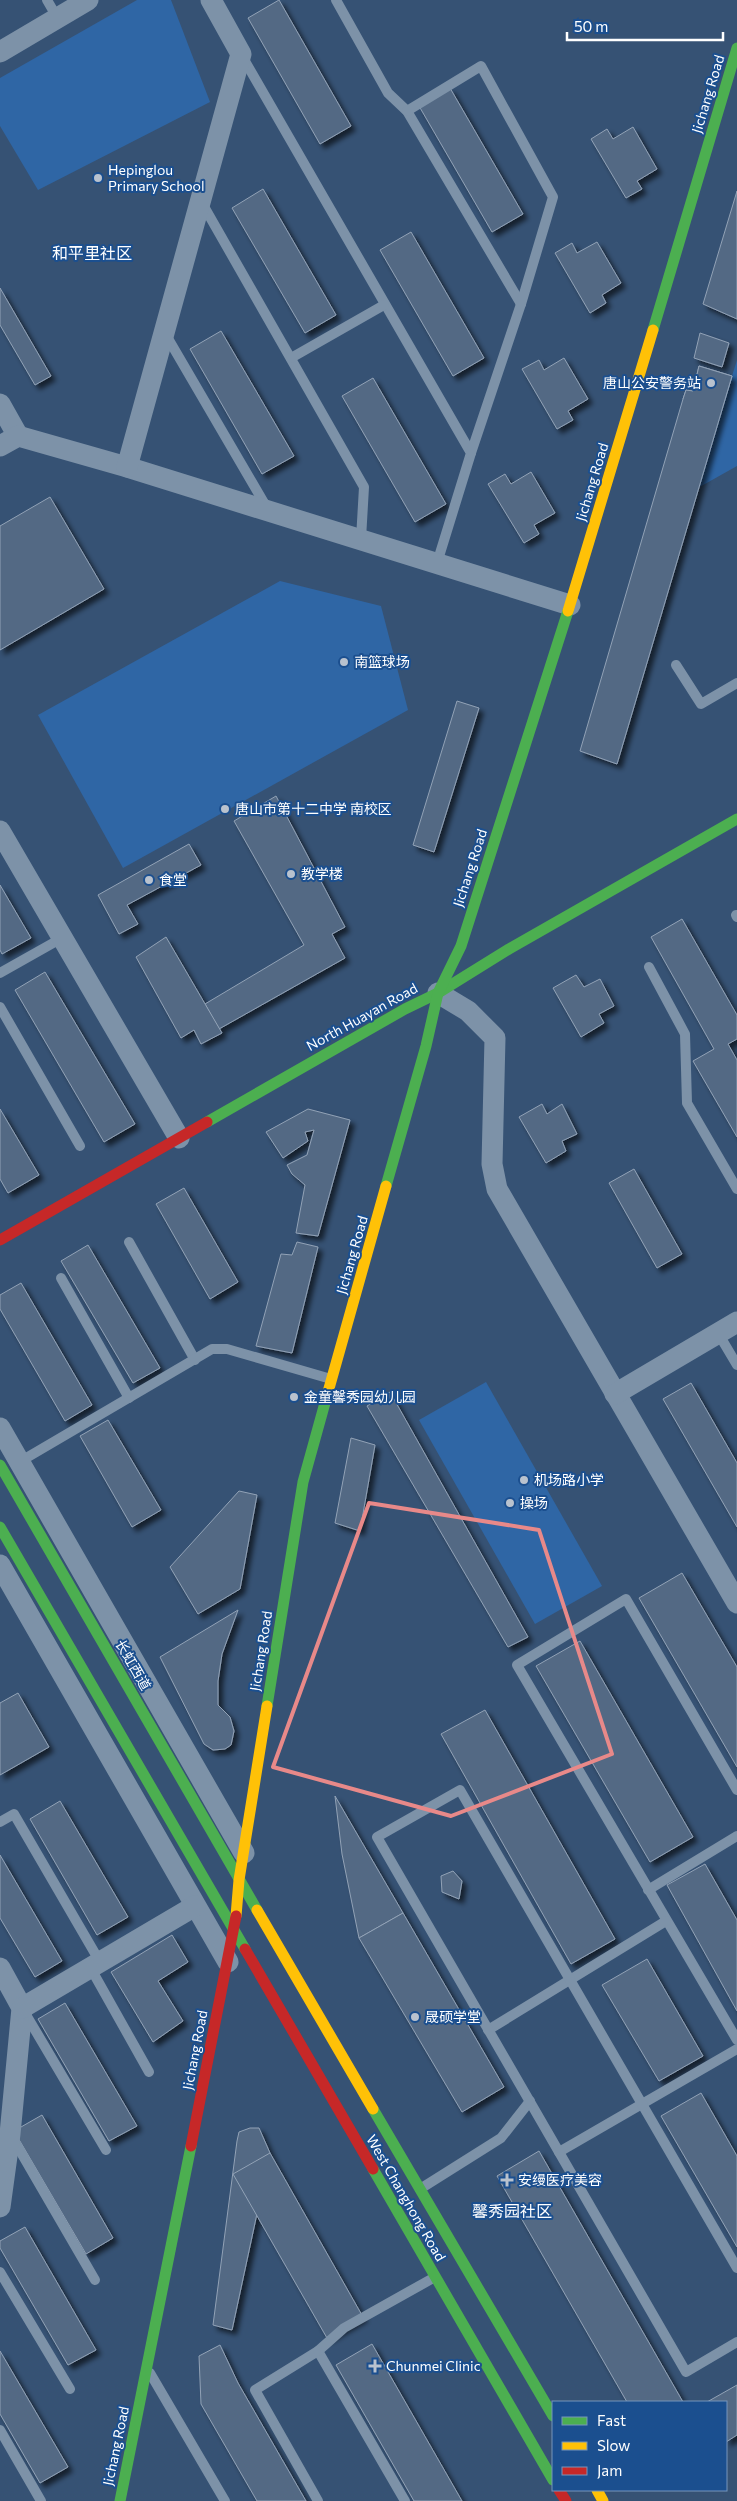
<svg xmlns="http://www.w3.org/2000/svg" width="737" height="2501" font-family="Commissioner,'Noto Sans SC',sans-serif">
	<defs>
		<filter id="shadow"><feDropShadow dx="4.5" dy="4.5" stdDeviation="2.5" flood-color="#0009"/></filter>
	</defs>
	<rect width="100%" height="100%" fill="#365274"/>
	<g fill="#2f66a5">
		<path d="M137 0H171L210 102 38 190 0 126V78Z"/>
		<path d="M737 360V466L696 489 732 376Z"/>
		<path d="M280 581 381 606 408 710 123 868 38 715Z"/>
		<path d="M486 1382 602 1586 535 1624 419 1420Z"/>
	</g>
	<g fill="#526984" stroke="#92a2b6" filter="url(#shadow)">
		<path d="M279 0 351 126 320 144 248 18Z"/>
		<path d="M450 88 523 214 492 232 419 106Z"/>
		<path d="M633 127 657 169 637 181 642 189 626 198 591 139 607 129 613 139Z"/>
		<path d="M263 189 336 315 305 333 232 208Z"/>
		<path d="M737 191V319L703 304Z"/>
		<path d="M411 232 484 358 453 376 380 250Z"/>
		<path d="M597 242 621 283 602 295 606 303 590 313 555 253 572 243 577 253Z"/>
		<path d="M0 288 51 376 35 385 0 325Z"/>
		<path d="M221 331 294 456 262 474 190 349Z"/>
		<path d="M700 333 729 343 722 367 694 358Z"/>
		<path d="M564 358 588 399 568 411 573 420 557 429 522 369 539 360 544 370Z"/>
		<path d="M699 366 732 376 721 411 683 399 686 390 693 391Z"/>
		<path d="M699 366 732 376 617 764 580 751 683 399 686 390 693 391Z"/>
		<path d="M373 378 446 504 415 522 342 396Z"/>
		<path d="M531 472 555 513 534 525 539 534 524 543 488 484 505 474 511 484Z"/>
		<path d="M50 497 104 589 0 650V526Z"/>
		<path d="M457 701 479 708 434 852 413 845Z"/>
		<path d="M276 796 345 927 332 934 345 958 219 1029 205 1004 304 945 234 821Z"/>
		<path d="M189 844 201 865 127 905 138 924 119 934 98 895Z"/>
		<path d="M0 885 31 938 2 954 0 950Z"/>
		<path d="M682 919 737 1015V1039L728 1044 737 1060V1137L693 1061 714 1049 651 937Z"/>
		<path d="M166 937 222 1033 201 1044 194 1030 181 1038 136 957Z"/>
		<path d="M45 972 135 1124 104 1142 15 990Z"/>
		<path d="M576 975 584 987 600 979 614 1006 599 1014 604 1023 581 1037 553 988Z"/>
		<path d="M542 1104 547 1114 562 1104 577 1134 562 1141 566 1151 546 1163 519 1117Z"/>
		<path d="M0 1109 39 1175 8 1193 0 1179Z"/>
		<path d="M308 1109 350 1120 318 1236 296 1233 305 1185 292 1174 287 1165 307 1155 314 1130 305 1132 308 1141 283 1158 266 1132Z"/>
		<path d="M634 1169 682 1254 657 1268 609 1183Z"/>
		<path d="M184 1188 238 1282 210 1299 156 1204Z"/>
		<path d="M297 1242 318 1247 292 1353 256 1346 281 1254 292 1255Z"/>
		<path d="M88 1245 160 1368 133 1383 61 1261Z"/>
		<path d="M21 1283 92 1405 65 1421 0 1309V1295Z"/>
		<path d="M691 1383 737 1463V1527L663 1399Z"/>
		<path d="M390 1392 528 1637 508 1647 367 1406Z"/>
		<path d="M108 1420 161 1510 132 1527 80 1436Z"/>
		<path d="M351 1438 375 1445 360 1531 335 1523Z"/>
		<path d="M239 1491 257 1495 240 1589 198 1614 170 1567Z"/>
		<path d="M682 1573 737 1667V1767L639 1598Z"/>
		<path d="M238 1610 222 1654 218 1681V1705L230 1717 234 1731 231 1745 225 1749 213 1750 204 1744 160 1657Z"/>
		<path d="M580 1641 693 1837 650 1862 536 1666Z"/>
		<path d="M18 1693 49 1747 0 1775V1703Z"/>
		<path d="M485 1710 615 1939 571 1964 441 1734Z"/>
		<path d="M335 1796 403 1913 359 1938 342 1854Z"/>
		<path d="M60 1801 128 1917 97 1935 30 1819Z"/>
		<path d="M0 1855 62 1961 35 1977 0 1918Z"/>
		<path d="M705 1864 737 1920V2011L667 1885Z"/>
		<path d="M453 1871 462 1881 459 1899 442 1892 441 1876Z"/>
		<path d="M403 1913 504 2087 462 2112 359 1938Z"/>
		<path d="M172 1935 188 1962 158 1981 183 2021 153 2042 111 1972Z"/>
		<path d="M647 1959 703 2056 659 2081 602 1985Z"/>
		<path d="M65 2003 137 2126 109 2141 38 2019Z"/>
		<path d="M701 2093 737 2156V2247L661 2116Z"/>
		<path d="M42 2115 113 2238 86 2254 14 2131Z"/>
		<path d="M250 2128H259L270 2153 232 2330 213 2325 237 2141 239 2132Z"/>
		<path d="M539 2151 683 2402H627L497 2176Z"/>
		<path d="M270 2153 363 2317 327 2338 233 2174Z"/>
		<path d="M25 2227 96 2350 68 2365 0 2248V2241Z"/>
		<path d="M372 2344 462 2501H414L336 2365Z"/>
		<path d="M220 2345 238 2383 306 2501H257L201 2404 199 2356Z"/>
		<path d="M0 2351 68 2467 40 2483 0 2414Z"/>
		<path d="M737 2385V2435L726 2442V2402H707Z"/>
	</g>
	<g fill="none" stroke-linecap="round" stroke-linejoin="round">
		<g stroke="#7d92a8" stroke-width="10">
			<path d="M47 0 58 19"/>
			<path d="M336 0 388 93 407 111 521 304"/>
			<path d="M242 56 471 453 437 563"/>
			<path d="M407 111 481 66 553 197 521 304 471 453"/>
			<path d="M202 203 364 487 361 539"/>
			<path d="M166 335 267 508"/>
			<path d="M291 358 384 305"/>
			<path d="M676 665 701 704 737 683"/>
			<path d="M736 915 737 917"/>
			<path d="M649 967 685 1034 687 1103 737 1189"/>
			<path d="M0 973 62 938"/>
			<path d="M0 1007 80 1146"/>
			<path d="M129 1242 195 1360"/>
			<path d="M61 1278 129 1398"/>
			<path d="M718 1333 737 1365"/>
			<path d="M21 1461 212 1349H227L331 1379"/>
			<path d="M737 1790 626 1599 517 1665 737 2040"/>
			<path d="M0 1822 14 1814 100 1962"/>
			<path d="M648 1890 737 1836"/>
			<path d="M90 1967 149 2072"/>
			<path d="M25 2013 106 2150"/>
			<path d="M488 2030 666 1921"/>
			<path d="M12 2137 95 2280"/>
			<path d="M559 2152 737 2049"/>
			<path d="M420 2189 501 2138 530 2101"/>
			<path d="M737 2268 460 1790 377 1837 686 2372 737 2342"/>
			<path d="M0 2272 70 2389"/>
			<path d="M318 2351 405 2501"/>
			<path d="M150 2373 225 2501"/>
			<path d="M0 2430 41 2501"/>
			<path d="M318 2501 255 2390 318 2351 344 2328 435 2277"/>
		</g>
		<g stroke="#7d92a8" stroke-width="21">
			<path d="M0 52 88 0"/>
			<path d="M0 404 18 436"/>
			<path d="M0 446 18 436 127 467 570 605"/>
			<path d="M127 467 241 54 211 0"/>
			<path d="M0 831 179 1138"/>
			<path d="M438 993 468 1011 495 1038 492 1164 497 1189 737 1603"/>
			<path d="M615 1394 737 1322"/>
			<path d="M0 1428 244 1853"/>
			<path d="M0 1565 228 1962"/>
			<path d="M0 1968 22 2008 10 2134 0 2207"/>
			<path d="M22 2008 195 1906"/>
		</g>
		<g stroke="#4caf50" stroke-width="11">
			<path d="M653 330 737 48"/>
			<path d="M207 1122 405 1009 438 993 509 949 737 819"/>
			<path d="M386 1186 426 1046 438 993 461 946 568 611"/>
			<path d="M0 1465 257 1910"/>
			<path d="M0 1527 245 1949"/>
			<path d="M267 1706 303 1482 328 1392"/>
			<path d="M373 2109 553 2416"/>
			<path d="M373 2169 553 2480"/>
			<path d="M120 2501 191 2146"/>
		</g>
		<g stroke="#ffc107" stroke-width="11">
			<path d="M568 611 653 330"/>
			<path d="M328 1392 386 1186"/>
			<path d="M257 1910 373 2109"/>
			<path d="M236 1916 239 1880 267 1706"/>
			<path d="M597 2490 603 2501"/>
		</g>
		<g stroke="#c62828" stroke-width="11">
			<path d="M0 1240 207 1122"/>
			<path d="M245 1949 373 2169"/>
			<path d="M191 2146 236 1916"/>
			<path d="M559 2490 566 2501"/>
		</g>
	</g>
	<path fill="none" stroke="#e88989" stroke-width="4" stroke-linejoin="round" d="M369 1503 539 1530 612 1754 451 1816 273 1767Z"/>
	<g fill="#b9c2ce" stroke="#1b4f8f" stroke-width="2">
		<circle cx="98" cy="178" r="5"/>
		<circle cx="711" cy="383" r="5"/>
		<circle cx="344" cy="662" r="5"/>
		<circle cx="225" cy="809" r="5"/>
		<circle cx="291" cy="874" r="5"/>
		<circle cx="149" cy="880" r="5"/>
		<circle cx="294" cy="1397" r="5"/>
		<circle cx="524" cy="1480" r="5"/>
		<circle cx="510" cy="1503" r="5"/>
		<circle cx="415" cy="2017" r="5"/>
		<path d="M504.5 2172.5h5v5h5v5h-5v5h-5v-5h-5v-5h5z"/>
		<path d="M372.5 2358.5h5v5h5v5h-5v5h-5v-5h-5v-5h5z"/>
	</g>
	<g text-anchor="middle" stroke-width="4" stroke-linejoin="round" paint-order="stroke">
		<g font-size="14" fill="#fff" stroke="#1b4f8f">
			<text transform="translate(708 94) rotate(-73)" y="5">Jichang Road</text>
			<text transform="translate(592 482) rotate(-73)" y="5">Jichang Road</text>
			<text transform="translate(470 868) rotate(-72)" y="5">Jichang Road</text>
			<text transform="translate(362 1017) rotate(-29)" y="5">North Huayan Road</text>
			<text transform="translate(352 1255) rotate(-74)" y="5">Jichang Road</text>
			<text transform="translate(261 1651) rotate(-81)" y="5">Jichang Road</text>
			<text transform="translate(133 1665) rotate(60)" y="5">长虹西道</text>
			<text transform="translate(195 2050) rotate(-79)" y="5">Jichang Road</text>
			<text transform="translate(406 2198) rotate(60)" y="5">West Changhong Road</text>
			<text transform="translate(116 2446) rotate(-78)" y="5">Jichang Road</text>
		</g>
		<g font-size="14" fill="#fff" stroke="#1b4f8f" text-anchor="start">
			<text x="108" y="175">Hepinglou<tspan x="108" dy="16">Primary School</tspan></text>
			<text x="701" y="388" text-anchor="end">唐山公安警务站</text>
			<text x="354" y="667">南篮球场</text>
			<text x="235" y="814">唐山市第十二中学 南校区</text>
			<text x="301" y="879">教学楼</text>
			<text x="159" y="885">食堂</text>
			<text x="304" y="1402">金童馨秀园幼儿园</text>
			<text x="534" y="1485">机场路小学</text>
			<text x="520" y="1508">操场</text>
			<text x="425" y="2022">晟硕学堂</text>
			<text x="518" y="2185">安缦医疗美容</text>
			<text x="386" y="2371">Chunmei Clinic</text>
		</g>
		<g font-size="16" fill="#fff" stroke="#1b4f8f">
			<text x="92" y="259">和平里社区</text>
			<text x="512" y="2217">馨秀园社区</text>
		</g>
	</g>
	<rect x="552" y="2401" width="175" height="90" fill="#1b4f8f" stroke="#7695bc"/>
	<rect x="562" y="2417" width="25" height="8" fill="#4caf50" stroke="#7695bc"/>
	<text x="597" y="2426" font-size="15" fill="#ffffff">Fast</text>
	<rect x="562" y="2442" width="25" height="8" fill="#ffc107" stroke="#7695bc"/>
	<text x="597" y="2451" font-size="15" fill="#ffffff">Slow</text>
	<rect x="562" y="2467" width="25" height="8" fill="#c62828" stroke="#7695bc"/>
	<text x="597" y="2476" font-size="15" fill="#ffffff">Jam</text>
	<path d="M567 32v8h156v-8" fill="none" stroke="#ffffff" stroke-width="2.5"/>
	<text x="574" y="32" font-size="15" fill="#ffffff" stroke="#1b4f8f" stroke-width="4" paint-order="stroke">50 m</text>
</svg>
